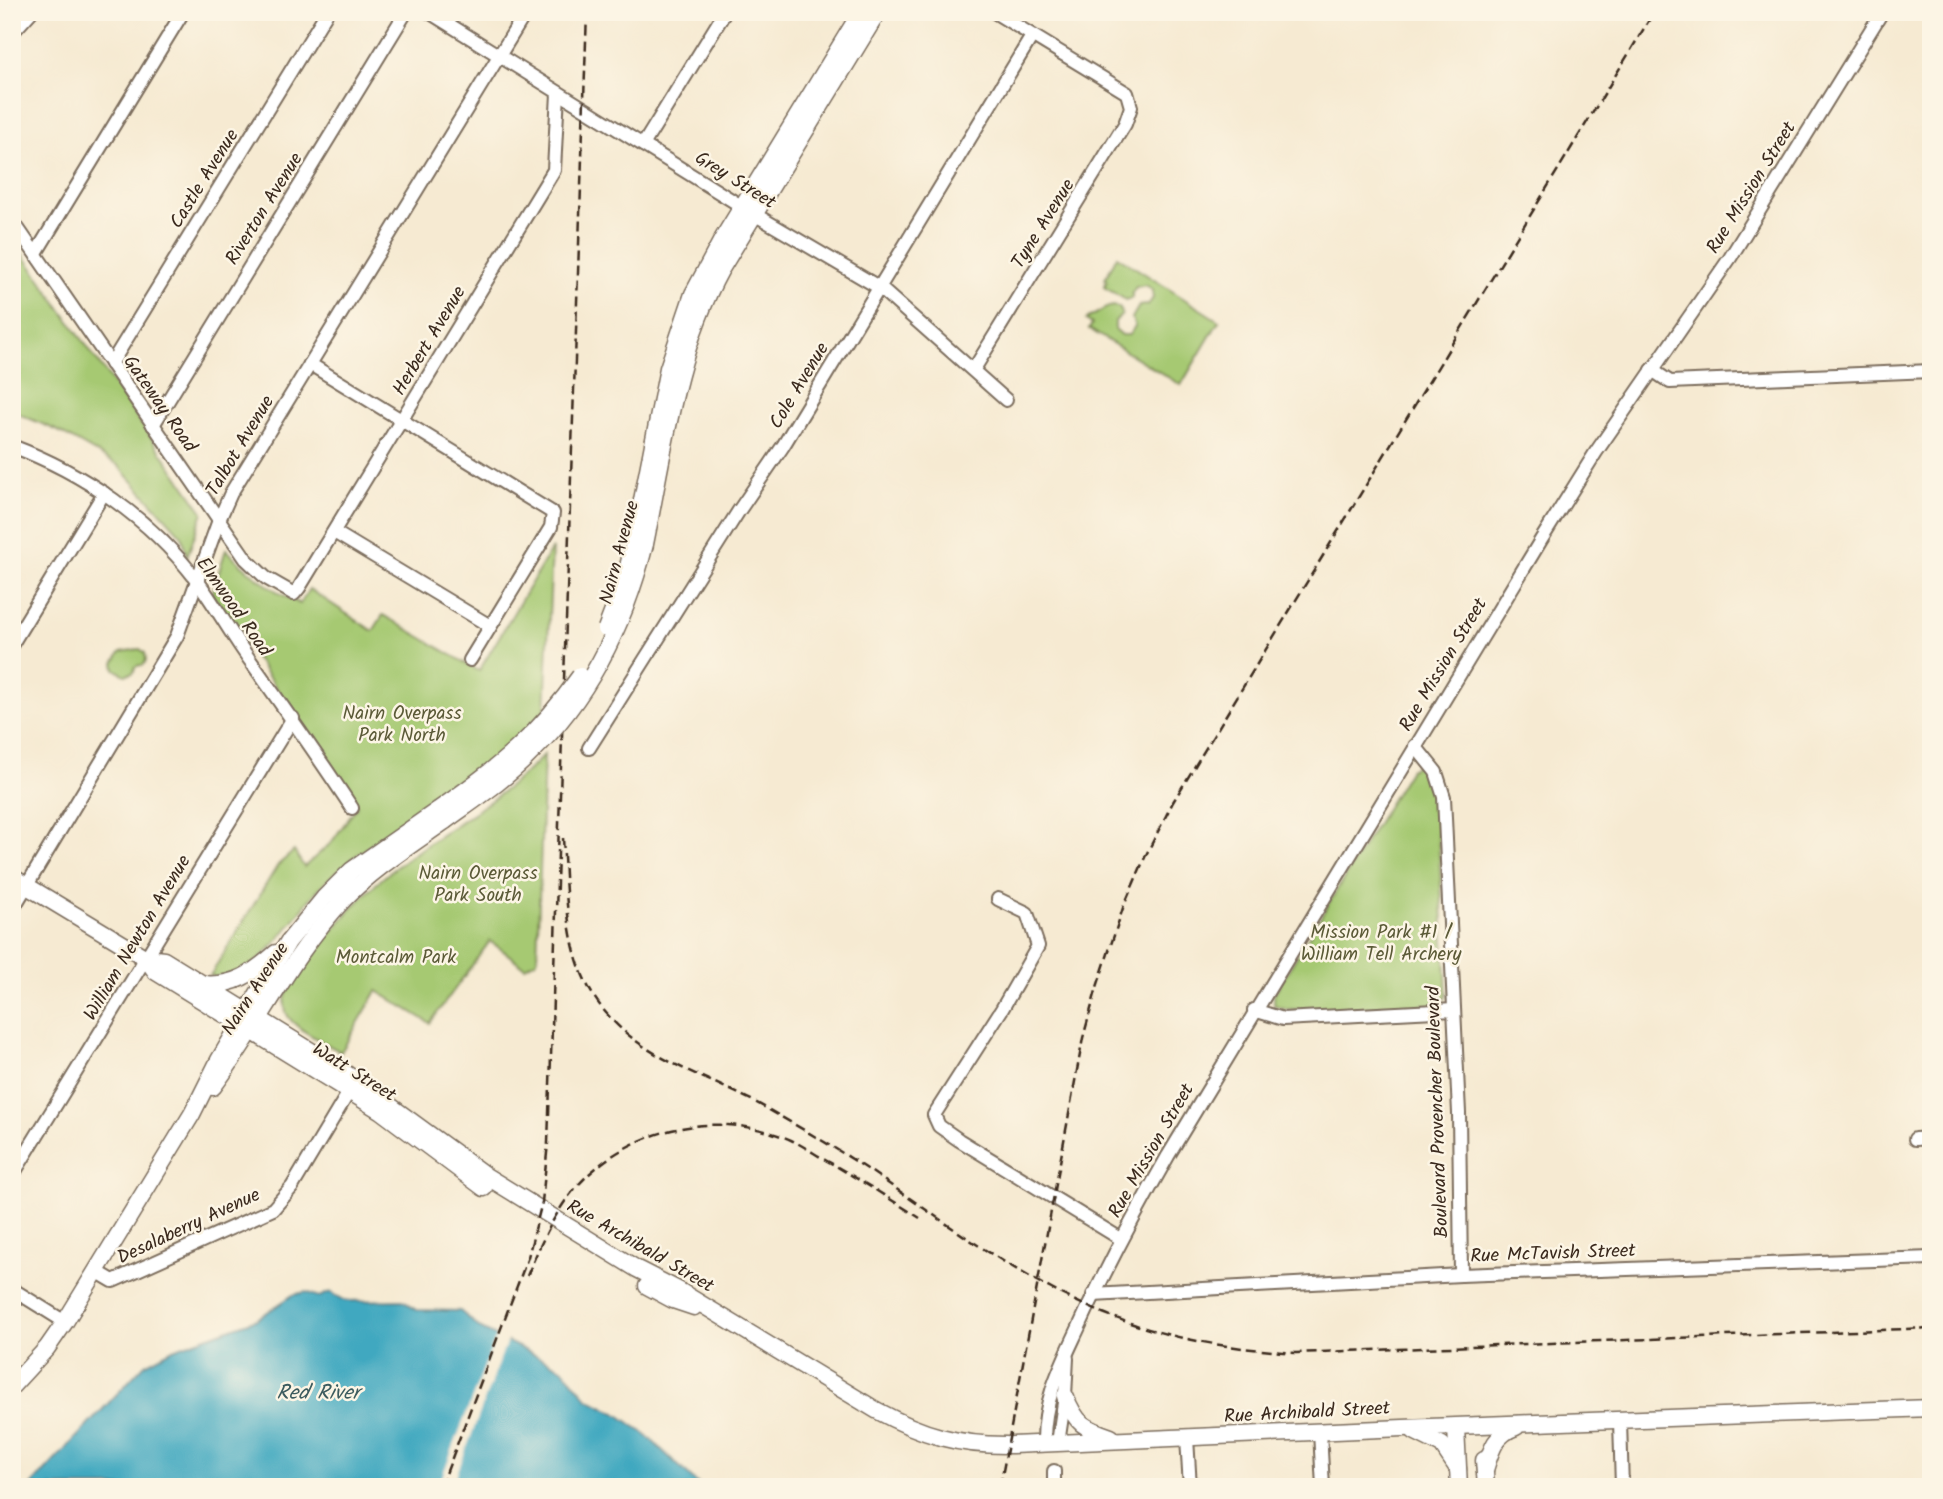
<svg xmlns="http://www.w3.org/2000/svg" width="1943" height="1499" font-family="Kalam,sans-serif">
	<rect width="100%" height="100%" fill="#fcf5e5"/>
	<filter id="ink" filterUnits="userSpaceOnUse"><feTurbulence type="fractalNoise" baseFrequency=".0143" numOctaves="2"/><feDisplacementMap in="SourceGraphic" scale="14" xChannelSelector="R" yChannelSelector="G"/><feConvolveMatrix kernelMatrix="1 2 1 2 8 2 1 2 1" color-interpolation-filters="sRGB"/></filter>
	<filter id="wash" filterUnits="userSpaceOnUse"><feTurbulence type="fractalNoise" baseFrequency=".00686" numOctaves="4" result="noise"/><feDisplacementMap in="SourceGraphic" scale="28" xChannelSelector="R" yChannelSelector="G"/><feGaussianBlur stdDeviation="1.57" result="paint"/><feColorMatrix in="noise" values="0 0 0 0 0 0 0 0 0 0 0 0 0 0 0 0 0 1.4 0 .05"/><feComposite in="paint" operator="in"/></filter>
	<g filter="url(#wash)">
		<rect width="100%" height="100%" fill="#f6ead2"/>
		<g fill="#a6c972" stroke="#707a48" stroke-width="2">
			<path d="M12 239 203 512 187 557 182 536 118 465 56 430 12 411Z"/>
			<path d="M1117 256 1219 321 1181 385 1089 329 1092 324 1086 320 1088 318C1099 314 1108 302 1120 308L1122 315 1115 321V329L1122 335H1129L1135 326 1132 318 1139 306 1148 305 1153 298 1152 290 1146 285 1136 287 1132 293V298L1126 300 1104 287 1107 281 1105 279Z"/>
			<path d="M552 548 545 711C529 727 513 745 496 760 485 769 472 777 460 785 416 816 365 844 325 882 294 912 261 984 210 976L278 865 294 851 304 867 331 843 357 806 212 594 226 549C248 573 271 590 300 604L309 589 373 631 383 615 479 671Z"/>
			<path d="M140 649 145 653 146 661 143 665 136 666 133 673 125 675 115 669 114 663 121 652Z"/>
			<path d="M544 755 537 960 525 967 490 941 430 1023 377 991 341 1052C327 1044 291 1028 286 1012 280 992 298 976 309 961 334 928 359 897 391 871 441 831 499 802 544 755Z"/>
			<path d="M1417 765C1429 771 1432 782 1436 795L1447 993 1445 999 1435 1005 1313 1010 1287 1009 1274 1005V994L1410 769Z"/>
		</g>
		<path fill="#40a8c0" stroke="#3e696f" stroke-width="2" d="M305 1292 319 1297 330 1292 346 1301 403 1300 416 1310 460 1311 481 1329 562 1368 588 1399 616 1413 644 1433 701 1487H30L145 1364 173 1349 257 1319 293 1295Z"/>
		<path fill="#f6ead2" d="M497 1333 508 1338 452 1487H438Z"/>
	</g>
	<g filter="url(#ink)">
		<g fill="none" stroke-linecap="round" stroke-linejoin="round">
			<g stroke="#7c6d5d" stroke-width="16">
				<g id="minor">
					<path d="M429 12 754 214 880 288 1006 400"/>
					<path d="M12 33 31 12"/>
					<path d="M643 145 725 12"/>
					<path d="M12 220 246 559 266 578 294 594 299 588 554 170 558 93"/>
					<path d="M36 253 183 12"/>
					<path d="M111 364 327 12"/>
					<path d="M310 364 553 513 551 527 470 660"/>
					<path d="M974 369 1125 124 1131 107 1127 93 994 12"/>
					<path d="M1652 370 1670 382 1931 371"/>
					<path d="M153 425 406 12"/>
					<path d="M12 446C84 473 149 518 196 579 216 606 232 636 252 663 286 711 320 759 352 808"/>
					<path d="M334 532 490 626"/>
					<path d="M12 644 104 493"/>
					<path d="M1415 746 1436 772 1444 797 1459 1113 1461 1275"/>
					<path d="M589 748 738 512 783 446 1032 36"/>
					<path d="M998 899 1027 913 1038 946 1002 1009 934 1115 939 1126 959 1140 1121 1239"/>
					<path d="M12 910 177 636 219 520 231 493 526 12"/>
					<path d="M1254 1010 1283 1019 1454 1010"/>
					<path d="M1915 1139 1931 1138"/>
					<path d="M12 1176 293 718"/>
					<path d="M96 1271 113 1281 273 1209 292 1187 353 1085"/>
					<path d="M12 1289 65 1322"/>
					<path d="M1093 1295 1461 1275 1931 1258"/>
					<path d="M1620 1421 1622 1487"/>
					<path d="M1320 1432 1323 1487"/>
					<path d="M1187 1438 1190 1487"/>
					<path d="M1058 1443 1065 1396 1067 1358"/>
					<path d="M1044 1444C1043 1399 1061 1366 1079 1327 1106 1268 1136 1212 1168 1156L1541 540 1596 452 1730 258 1882 12"/>
					<path d="M1054 1487V1471"/>
				</g>
			</g>
			<g stroke="#7c6d5d" stroke-width="19">
				<g id="major">
					<path d="M634 541 668 368 693 294 723 238 861 12"/>
					<path d="M645 544C664 451 675 353 721 269L878 12"/>
					<path d="M12 877 146 958 164 960 337 1067 486 1176 637 1269 678 1290 876 1410C922 1435 959 1446 1012 1445L1403 1428 1931 1408"/>
					<path d="M146 958 156 972 381 1111 484 1188"/>
					<path d="M203 984C234 987 253 973 276 953"/>
					<path d="M213 1087C259 1026 291 955 344 899 373 869 411 845 445 821"/>
					<path d="M647 1286 673 1300 694 1307"/>
					<path d="M12 1386 47 1348 65 1322 192 1114 219 1060 288 942 324 898 352 870 438 810"/>
					<path d="M1065 1396C1076 1424 1084 1428 1111 1437"/>
					<path d="M1456 1427 1459 1487"/>
					<path d="M1414 1431 1442 1445 1458 1469"/>
					<path d="M1484 1460 1486 1487"/>
					<path d="M1485 1470C1491 1450 1495 1434 1516 1427"/>
				</g>
			</g>
			<use href="#minor" stroke="#fff" stroke-width="12"/>
			<use href="#major" stroke="#fff" stroke-width="16"/>
			<g stroke="#3b2a1e" stroke-width="2.5" stroke-dasharray="10 5" stroke-linecap="butt">
				<path d="M563 838C567 900 564 965 607 1014 647 1062 714 1078 766 1108 804 1130 843 1152 879 1177 959 1232 1037 1292 1130 1323 1184 1342 1240 1349 1296 1353L1931 1328"/>
				<path d="M527 1276C538 1250 549 1224 566 1200 617 1130 712 1106 791 1140 804 1146 816 1155 829 1162 860 1180 890 1199 920 1218"/>
				<path d="M441 1487 528 1257 542 1202 548 1143 587 12"/>
				<path d="M1000 1487 1083 1038 1097 987 1123 908 1146 855 1173 802 1654 12"/>
			</g>
			<g stroke="#7c6d5d" stroke-width="19" stroke-linecap="butt">
				<g id="major-bridge">
					<path d="M606 629 625 580 634 541"/>
					<path d="M438 810C497 769 539 735 580 676"/>
					<path d="M445 821C474 800 505 780 530 754 590 696 625 624 645 544"/>
				</g>
			</g>
			<use href="#major-bridge" stroke="#fff" stroke-width="16"/>
		</g>
	</g>
	<g text-anchor="middle" stroke-width="5" stroke-linejoin="round" paint-order="stroke">
		<g font-size="19" fill="#3b2a1e" stroke="#fcf5e5">
			<text transform="translate(203 178) rotate(-58)" y="7">Castle Avenue</text>
			<text transform="translate(736 179) rotate(32)" y="7">Grey Street</text>
			<text transform="translate(1750 187) rotate(-58)" y="7">Rue Mission Street</text>
			<text transform="translate(263 208) rotate(-58)" y="7">Riverton Avenue</text>
			<text transform="translate(1042 223) rotate(-58)" y="7">Tyne Avenue</text>
			<text transform="translate(428 340) rotate(-59)" y="7">Herbert Avenue</text>
			<text transform="translate(798 385) rotate(-59)" y="7">Cole Avenue</text>
			<text transform="translate(161 403) rotate(55)" y="7">Gateway Road</text>
			<text transform="translate(239 445) rotate(-59)" y="7">Talbot Avenue</text>
			<text transform="translate(618 552) rotate(-75)" y="7">Nairn Avenue</text>
			<text transform="translate(235 606) rotate(55)" y="7">Elmwood Road</text>
			<text transform="translate(1442 664) rotate(-59)" y="7">Rue Mission Street</text>
			<text transform="translate(136 937) rotate(-59)" y="7">William Newton Avenue</text>
			<text transform="translate(254 988) rotate(-57)" y="7">Nairn Avenue</text>
			<text transform="translate(355 1071) rotate(32)" y="7">Watt Street</text>
			<text transform="translate(1436 1112) rotate(-92)" y="7">Boulevard Provencher Boulevard</text>
			<text transform="translate(1150 1150) rotate(-60)" y="7">Rue Mission Street</text>
			<text transform="translate(188 1225) rotate(-25)" y="7">Desalaberry Avenue</text>
			<text transform="translate(641 1245) rotate(30)" y="7">Rue Archibald Street</text>
			<text transform="translate(1553 1252) rotate(-2)" y="7">Rue McTavish Street</text>
			<text transform="translate(1307 1411) rotate(-3)" y="7">Rue Archibald Street</text>
		</g>
		<g font-size="19" fill="#5b5a37" stroke="#fcf5e5">
			<text x="402" y="719">Nairn Overpass<tspan x="402" dy="22">Park North</tspan></text>
			<text x="478" y="879">Nairn Overpass<tspan x="478" dy="22">Park South</tspan></text>
			<text x="1381" y="938">Mission Park #1 /<tspan x="1381" dy="22">William Tell Archery</tspan></text>
			<text x="396" y="963">Montcalm Park</text>
		</g>
		<g font-size="21" font-style="italic" fill="#3d5c5f" stroke="#fcf5e5">
			<text x="318" y="1399">Red River</text>
		</g>
	</g>
	<rect width="1943" height="1499" fill="none" stroke="#fcf5e5" stroke-width="42"/>
</svg>
